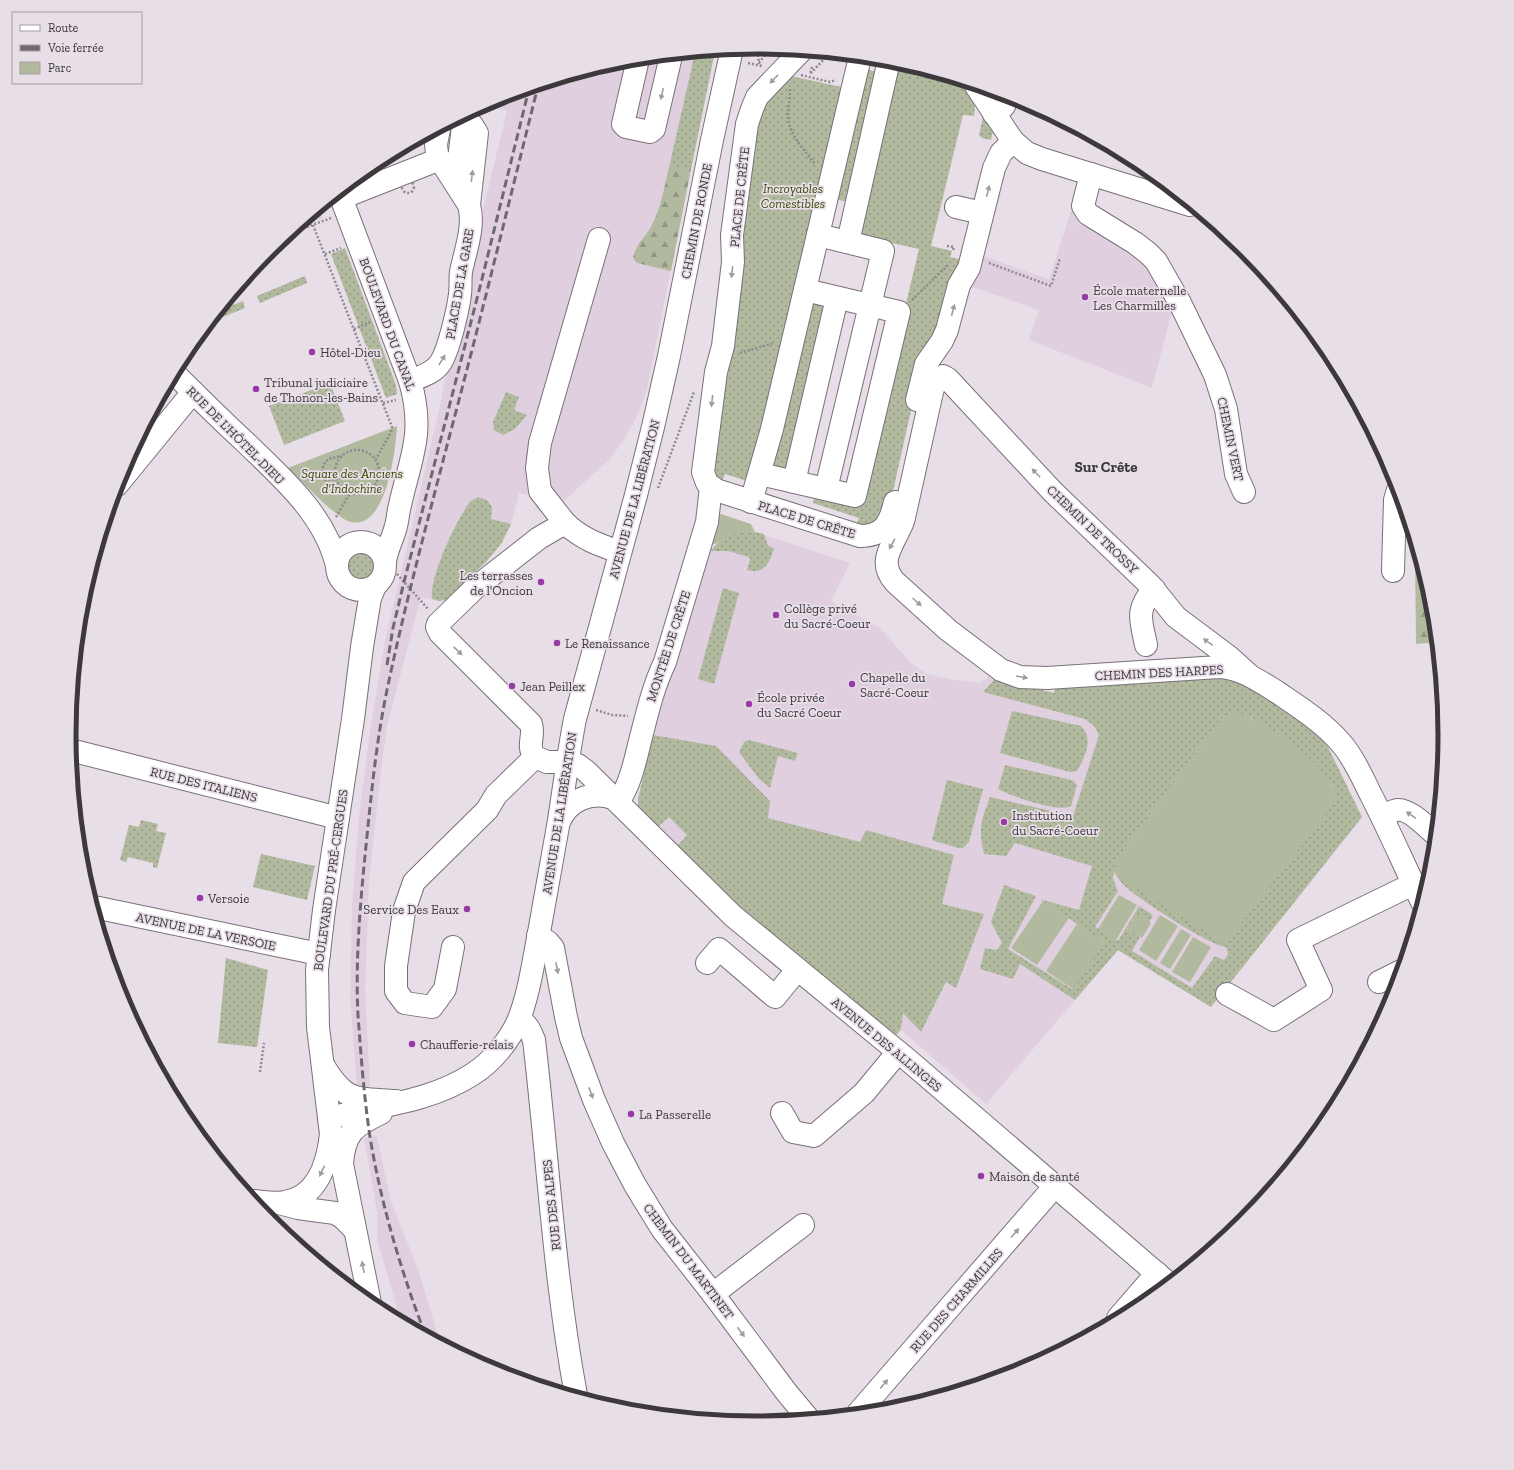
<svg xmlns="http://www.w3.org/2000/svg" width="1514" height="1470" font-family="'Zilla Slab',serif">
	<defs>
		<pattern id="grass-dots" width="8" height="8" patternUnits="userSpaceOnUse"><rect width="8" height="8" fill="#b1b99f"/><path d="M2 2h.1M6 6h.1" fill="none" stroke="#919783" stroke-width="1.8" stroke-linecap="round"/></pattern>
		<pattern id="forest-firs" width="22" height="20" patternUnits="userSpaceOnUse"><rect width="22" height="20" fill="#b1b99f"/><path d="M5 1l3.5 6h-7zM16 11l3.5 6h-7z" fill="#919783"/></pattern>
	</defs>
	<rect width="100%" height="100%" fill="#e8dee8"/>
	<g fill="#e0d0df">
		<path d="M715 51 647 389 638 414 624 440 609 460 565 500 547 515 539 512 536 507 534 496 519 493 511 524 501 544 486 562 446 600 439 601 421 597 387 726 381 770 369 882 365 990 370 1086 357 1087 350 998 352 908 359 816 371 724 385 641 440 406 449 356 478 230 507 111 497 108 500 98 623 60Z"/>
		<path d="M1072 208 1082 214 1078 224 1112 237 1146 262 1173 308 1152 388 1029 340 1039 310 972 287 980 255 1049 279Z"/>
		<path d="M319 209 323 218 296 228Z"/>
		<path d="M755 532 850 563 831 601 880 628 911 663 927 674 950 679 980 683 991 674 1014 683 1054 693 1328 747 1362 817 1211 1007 1118 950 986 1104 901 1030 894 1038 817 974 641 813 638 799 659 708 710 551 716 544Z"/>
		<path d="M377 1136 390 1199 419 1272 440 1342 401 1321 400 1318 377 1239V1212L364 1138Z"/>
	</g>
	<g fill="url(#grass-dots)" fill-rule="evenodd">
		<path d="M715 51 690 174 670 163 695 53Z"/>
		<path d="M896 62 961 81 975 105 974 116 963 115 931 246 952 251 950 257 966 261 922 361 889 509 882 522 855 529 859 518 813 503 816 493 858 504 919 249 856 235Z"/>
		<path d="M865 69 882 73 852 203 835 199Z"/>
		<path d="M791 76 846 88 750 482 725 474 721 484 717 482 712 469 756 130 764 104Z"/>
		<path d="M983 117 993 131 991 140 982 138 979 135Z"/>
		<path d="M345 248 396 385 397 394 386 398 331 254Z"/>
		<path d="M305 276 307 283 260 303 257 296Z"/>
		<path d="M810 297 831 302 789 474 768 469Z"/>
		<path d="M243 301 245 308 213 321 212 319 220 310Z"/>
		<path d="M330 383 345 421 284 445 269 406Z"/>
		<path d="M506 392 519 397 514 410 527 415 515 429 503 435 494 430 493 422Z"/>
		<path d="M478 497 487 500 492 507 491 519 511 524 501 544 486 562 446 600 439 601 432 599C429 578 456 520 470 502 472 500 475 499 478 497Z"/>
		<path d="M738 532H755L764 534 768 546 774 548C770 563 764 575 747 570L750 559 749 557 728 551H710L723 538Z"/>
		<circle cx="361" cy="566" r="13"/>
		<path d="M723 588 739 593 714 684 698 679Z"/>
		<path d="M1208 672 1236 679 1307 723 1328 747 1362 817 1211 1007 1118 950 1075 1000 1020 964 1013 979 980 969 985 948 997 950 1002 943 991 922 1004 885 1036 896 1008 949 1072 989 1104 942 1040 899 1079 910 1092 866 1015 843 1006 856 984 854C978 828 981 821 990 797L1073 816 1099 735 1094 726 1085 719 983 692 997 677 1014 683 1054 693 1056 683ZM1224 716 1252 718 1279 735 1300 750 1318 766 1332 784 1337 800 1117 859 1213 729ZM1114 872C1118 877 1121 883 1126 887 1139 899 1210 946 1226 947L1228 954 1224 960 1215 956 1192 988 1132 951 1140 937 1127 929 1136 914 1149 922 1153 915 1139 906 1118 941 1095 927 1118 891 1113 879Z"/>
		<path d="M1012 711 1081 726C1094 739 1085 757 1077 771L1070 772 1000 753Z"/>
		<path d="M653 735 716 746 770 801 768 818 860 842 866 830 954 855 942 904 984 914 956 988 946 982 921 1032 903 1013 901 1029 894 1038 731 900 676 847 687 835 669 817 657 828 638 807V799Z"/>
		<path d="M749 740 798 753 795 761 778 756 770 788 759 779 739 752 744 742Z"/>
		<path d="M1005 765 1072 780 1077 785 1071 806C1059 813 1011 796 998 789Z"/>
		<path d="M947 780 983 789 969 842 963 848H958L932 840Z"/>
		<path d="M141 820 158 824 156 831 166 833 157 868 153 867V863L128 857 126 862 120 860 129 825 139 827Z"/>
		<path d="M261 854 315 866 307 900 253 887Z"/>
		<path d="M226 958 268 970 257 1047 218 1043Z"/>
	</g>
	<g fill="url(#forest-firs)">
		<path d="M670 163 690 174 671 271 637 263 633 258C636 243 647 236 653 223 662 204 665 183 670 163Z"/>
		<path d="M1415 545 1432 601 1436 642 1416 644Z"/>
	</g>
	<g fill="#b1b99f">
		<path d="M397 426C396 449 386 535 348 521 333 515 302 481 288 468Z"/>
		<path d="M721 514 751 524 755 532C739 531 728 535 716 544L710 543 717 515Z"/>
		<path d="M1234 712C1240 714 1246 715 1251 718 1274 728 1322 763 1332 785 1334 789 1336 795 1337 800L1225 944 1131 885 1114 868 1117 859 1213 729 1224 716Z"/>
		<path d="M1119 895 1137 905 1116 940 1098 929Z"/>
		<path d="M1043 901 1069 918 1037 965 1011 948Z"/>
		<path d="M1136 914 1151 923 1142 938 1127 929Z"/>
		<path d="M1160 915 1178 926 1156 961 1139 950Z"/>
		<path d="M1077 924 1104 942 1073 989 1046 971Z"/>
		<path d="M1181 929 1191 935 1170 969 1160 963Z"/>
		<path d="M1193 937 1211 947 1190 982 1172 972Z"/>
	</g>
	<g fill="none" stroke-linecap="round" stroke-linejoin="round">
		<g stroke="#797079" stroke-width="24">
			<g id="minor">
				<path d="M801 51 757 97 752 109 747 124 732 235 733 262 723 346 716 372 703 472 707 483 716 490 860 536C884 536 890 523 895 502"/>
				<path d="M638 59 623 124 626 127 650 132 654 129 671 56"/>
				<path d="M976 86 1013 141 1027 153 1042 159 1190 205"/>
				<path d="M994 114 1004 106 1008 96"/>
				<path d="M461 117 472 125 477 133 469 205"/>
				<path d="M1091 174 1083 206 1088 214 1135 243 1148 253 1156 261 1180 303 1215 375 1226 409 1236 474 1244 492"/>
				<path d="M456 184 464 118"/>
				<path d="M339 192 410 381C425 433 411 456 400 505 398 512 398 519 396 526 393 538 387 549 385 561"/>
				<path d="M341 198 440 159"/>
				<path d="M956 207 982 213"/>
				<path d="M818 235 883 251 826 489"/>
				<path d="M848 242 889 60"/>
				<path d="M174 373C197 396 220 419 244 441 280 476 325 514 337 566"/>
				<path d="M410 381C422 376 434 373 441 362 449 349 458 310 460 294 461 287 460 279 461 272 465 251 475 227 469 205L437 155 436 144 439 129"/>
				<path d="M917 400 926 364 942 341 947 330 959 285 969 268 994 168 1001 153 1013 141"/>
				<path d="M760 474 855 496 899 312 805 290"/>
				<path d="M794 482 837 298"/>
				<path d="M117 485 193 392"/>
				<path d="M751 502 772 429 860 57"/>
				<path d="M565 523 540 491 537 468 540 443 599 239"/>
				<circle cx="361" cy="566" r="24"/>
				<path d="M1393 571 1395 500 1398 490"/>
				<path d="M1146 645C1141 620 1135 610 1154 589"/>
				<path d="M1249 675 1228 656 1176 617 1150 585 1053 492 948 379 943 376 936 379 932 392 905 513C904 519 902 525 899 530 891 548 878 563 895 582L948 630 1001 670 1020 677 1047 678 1219 667C1241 668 1259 681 1277 692 1299 707 1323 722 1341 743 1354 758 1362 777 1371 795 1389 830 1405 867 1422 902"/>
				<path d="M70 750 338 818"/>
				<path d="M567 762H547L535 757C526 746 535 736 531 724L440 633 437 627 438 624 475 588 539 538 565 523C582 539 599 545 620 552"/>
				<path d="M618 802C630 785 635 762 640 741 647 714 653 687 665 662L707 522 711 487"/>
				<path d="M1382 816C1387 814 1392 811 1397 810 1408 808 1427 827 1435 834"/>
				<path d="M94 907 319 954"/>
				<path d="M538 936 548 942 553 948 566 1017 571 1038 594 1100 613 1143 635 1185 662 1229 713 1294 787 1393 808 1418"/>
				<path d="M453 947 445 989 432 1007 405 1003 396 991V966L404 911 414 882 487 810 496 795 535 757"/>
				<path d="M707 963 719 949 775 997 797 970"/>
				<path d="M1379 982 1401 971"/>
				<path d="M1227 994 1274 1020 1321 990 1298 940 1413 884"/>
				<path d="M519 1019C527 1024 530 1030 534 1040 548 1158 554 1278 576 1395"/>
				<path d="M323 1065C346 1103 355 1098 396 1101"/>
				<path d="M782 1113 793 1132 814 1136 864 1093 898 1052"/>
				<path d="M329 1118 318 1027 317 970 324 910 353 719 362 647 370 598 375 586"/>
				<path d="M713 1294 803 1225"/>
				<path d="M1118 1318 1157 1273"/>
				<path d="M858 1413 1054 1187"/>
			</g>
		</g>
		<g stroke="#797079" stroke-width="24">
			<g id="major">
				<path d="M567 762 578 765 586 771 733 916 908 1060 1168 1283"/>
				<path d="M559 822C568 800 590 791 613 798"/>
				<path d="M342 1164C344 1133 354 1126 381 1113"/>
				<path d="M254 1201C264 1202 275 1204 285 1202 318 1197 328 1162 331 1134"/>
				<path d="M279 1203 298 1208 335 1213 343 1218 355 1230"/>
				<path d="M370 1303 342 1164 331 1134 329 1118C378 1106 430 1102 473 1074 492 1062 510 1040 519 1019 530 990 534 958 540 927 546 894 552 860 558 826 564 790 568 754 575 719L636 495 653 427 669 356 712 140 732 49"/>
			</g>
		</g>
		<g stroke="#8f888f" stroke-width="2.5" stroke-dasharray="2 2" stroke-linecap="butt">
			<path d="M757 47 759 63 770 48"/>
			<path d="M748 63 762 66"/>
			<path d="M812 67 810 74 829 54"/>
			<path d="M801 75 830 82 836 80"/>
			<path d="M790 89C790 99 788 109 788 118 790 136 805 151 815 164"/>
			<path d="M494 99 509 103"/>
			<circle cx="408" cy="187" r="6"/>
			<path d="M313 225 392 427 391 432 376 459"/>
			<path d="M288 234 331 218"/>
			<path d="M947 246 954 247 953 250"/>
			<path d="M325 254 341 248"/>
			<path d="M989 263 1051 286 1060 258"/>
			<path d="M912 300 949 264"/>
			<path d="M354 329 370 322"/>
			<path d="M740 353 774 343"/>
			<path d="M383 403 396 400"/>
			<circle cx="357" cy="472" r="22"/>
			<path d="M322 472 325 480 336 479"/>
			<path d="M308 480 322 472C324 458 330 458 342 456"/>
			<path d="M658 488 694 392"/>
			<path d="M336 517 350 493"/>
			<path d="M397 574 428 609"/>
			<path d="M596 710 612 715 628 716"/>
			<path d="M260 1072 264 1043"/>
		</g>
		<use href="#minor" stroke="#fff" stroke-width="22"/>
		<use href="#major" stroke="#fff" stroke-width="22"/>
		<g stroke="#6f696f" stroke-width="3" stroke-dasharray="8 4" stroke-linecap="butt">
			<path d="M387 665 393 628 404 582 480 287 529 89"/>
			<path d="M425 1334C401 1271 381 1204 370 1137 364 1097 361 1056 358 1015 355 956 361 895 367 836 372 787 377 738 387 690 405 604 428 519 450 434 481 318 509 202 538 86"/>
		</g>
	</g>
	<defs><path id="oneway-solid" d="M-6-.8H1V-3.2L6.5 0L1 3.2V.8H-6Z"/></defs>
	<g fill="#9e9c9e">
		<use href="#oneway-solid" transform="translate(774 79) rotate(134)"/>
		<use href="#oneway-solid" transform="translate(662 94) rotate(103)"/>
		<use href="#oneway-solid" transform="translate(472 176) rotate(-83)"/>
		<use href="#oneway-solid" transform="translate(988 191) rotate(-76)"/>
		<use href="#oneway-solid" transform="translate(732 272) rotate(97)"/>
		<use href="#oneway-solid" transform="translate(953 310) rotate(-76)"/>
		<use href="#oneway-solid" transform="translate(442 360) rotate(-58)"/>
		<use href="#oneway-solid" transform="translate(712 401) rotate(97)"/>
		<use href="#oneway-solid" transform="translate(1036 473) rotate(-134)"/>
		<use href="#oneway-solid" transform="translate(892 544) rotate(119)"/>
		<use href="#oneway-solid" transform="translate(917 602) rotate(42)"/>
		<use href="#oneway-solid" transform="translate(1208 642) rotate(-145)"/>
		<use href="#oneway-solid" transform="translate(458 651) rotate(44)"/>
		<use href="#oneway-solid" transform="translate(1022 677) rotate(10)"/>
		<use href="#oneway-solid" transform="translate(1411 815) rotate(-146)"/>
		<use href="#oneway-solid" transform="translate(557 968) rotate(79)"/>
		<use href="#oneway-solid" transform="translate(591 1093) rotate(70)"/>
		<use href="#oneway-solid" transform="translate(322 1171) rotate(115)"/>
		<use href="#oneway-solid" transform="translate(1015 1233) rotate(-49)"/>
		<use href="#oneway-solid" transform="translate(363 1267) rotate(-101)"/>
		<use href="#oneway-solid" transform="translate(741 1332) rotate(53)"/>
		<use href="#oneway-solid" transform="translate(884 1384) rotate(-49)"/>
	</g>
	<g fill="#963ba6" stroke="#e8dee8" stroke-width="1.5">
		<circle cx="1085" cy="297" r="4"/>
		<circle cx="312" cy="352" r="4"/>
		<circle cx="256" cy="389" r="4"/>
		<circle cx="541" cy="582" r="4"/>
		<circle cx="776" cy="615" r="4"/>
		<circle cx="557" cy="643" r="4"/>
		<circle cx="852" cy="684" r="4"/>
		<circle cx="512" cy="686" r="4"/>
		<circle cx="749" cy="704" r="4"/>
		<circle cx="1004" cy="822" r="4"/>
		<circle cx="200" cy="898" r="4"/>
		<circle cx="467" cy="909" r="4"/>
		<circle cx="412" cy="1044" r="4"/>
		<circle cx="631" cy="1114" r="4"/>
		<circle cx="981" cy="1176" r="4"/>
	</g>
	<g text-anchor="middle" stroke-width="3.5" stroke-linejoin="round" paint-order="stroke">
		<g font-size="13" font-style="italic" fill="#3d4a03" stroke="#e8dee8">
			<text x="793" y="193">Incroyables<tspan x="793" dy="15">Comestibles</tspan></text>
			<text x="352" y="478">Square des Anciens<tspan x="352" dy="15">d'Indochine</tspan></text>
		</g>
		<g font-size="13" fill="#3c383c" stroke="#e8dee8">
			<text transform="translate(739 197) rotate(-84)" y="5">PLACE DE CRÊTE</text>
			<text transform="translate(696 221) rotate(-79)" y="5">CHEMIN DE RONDE</text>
			<text transform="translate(459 284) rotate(-80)" y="5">PLACE DE LA GARE</text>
			<text transform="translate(388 324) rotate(70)" y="5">BOULEVARD DU CANAL</text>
			<text transform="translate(236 435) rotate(45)" y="5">RUE DE L'HÔTEL-DIEU</text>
			<text transform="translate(1231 439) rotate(78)" y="5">CHEMIN VERT</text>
			<text transform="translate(634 499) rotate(-75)" y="5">AVENUE DE LA LIBÉRATION</text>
			<text transform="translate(807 519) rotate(17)" y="5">PLACE DE CRÊTE</text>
			<text transform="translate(1093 529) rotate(44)" y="5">CHEMIN DE TROSSY</text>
			<text transform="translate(668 646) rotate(-72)" y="5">MONTÉE DE CRÊTE</text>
			<text transform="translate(1159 672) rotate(-3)" y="5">CHEMIN DES HARPES</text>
			<text transform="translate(204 784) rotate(14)" y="5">RUE DES ITALIENS</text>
			<text transform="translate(559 813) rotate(-81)" y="5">AVENUE DE LA LIBÉRATION</text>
			<text transform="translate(330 880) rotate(-82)" y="5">BOULEVARD DU PRÉ-CERGUES</text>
			<text transform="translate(206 931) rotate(12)" y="5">AVENUE DE LA VERSOIE</text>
			<text transform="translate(887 1044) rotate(40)" y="5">AVENUE DES ALLINGES</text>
			<text transform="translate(551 1205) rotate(-96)" y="5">RUE DES ALPES</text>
			<text transform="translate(689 1261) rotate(53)" y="5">CHEMIN DU MARTINET</text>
			<text transform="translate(956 1300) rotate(-49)" y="5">RUE DES CHARMILLES</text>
		</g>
		<g font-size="13" fill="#3c383c" stroke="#e8dee8" text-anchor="start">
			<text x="1093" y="295">École maternelle<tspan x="1093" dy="15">Les Charmilles</tspan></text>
			<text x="320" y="357">Hôtel-Dieu</text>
			<text x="264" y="387">Tribunal judiciaire<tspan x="264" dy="15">de Thonon-les-Bains</tspan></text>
			<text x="533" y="580" text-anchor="end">Les terrasses<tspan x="533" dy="15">de l'Oncion</tspan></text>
			<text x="784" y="613">Collège privé<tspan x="784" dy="15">du Sacré-Coeur</tspan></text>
			<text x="565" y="648">Le Renaissance</text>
			<text x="860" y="682">Chapelle du<tspan x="860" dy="15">Sacré-Coeur</tspan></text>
			<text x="520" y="691">Jean Peillex</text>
			<text x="757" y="702">École privée<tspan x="757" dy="15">du Sacré Coeur</tspan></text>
			<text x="1012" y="820">Institution<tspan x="1012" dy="15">du Sacré-Coeur</tspan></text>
			<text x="208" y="903">Versoie</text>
			<text x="459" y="914" text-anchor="end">Service Des Eaux</text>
			<text x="420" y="1049">Chaufferie-relais</text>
			<text x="639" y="1119">La Passerelle</text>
			<text x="989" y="1181">Maison de santé</text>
		</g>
		<g font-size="15" font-weight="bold" fill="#3c383c" stroke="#e8dee8">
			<text x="1106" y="472">Sur Crête</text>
		</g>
	</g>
	<path d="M0 0H1514V1470H0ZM76 735a681 681 0 1 1 1362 0a681 681 0 1 1-1362 0Z" fill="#e8dee8" fill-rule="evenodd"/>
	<path fill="none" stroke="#3c383c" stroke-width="5" d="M76 735a681 681 0 1 1 1362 0a681 681 0 1 1-1362 0Z"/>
	<rect x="12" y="12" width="130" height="72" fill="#e8dee8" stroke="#a39ca3"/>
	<rect x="20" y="25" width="20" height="6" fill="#ffffff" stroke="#a39ca3"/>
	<text x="48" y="32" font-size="12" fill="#3c383c">Route</text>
	<rect x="20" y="45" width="20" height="6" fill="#6f696f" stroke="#a39ca3"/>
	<text x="48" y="52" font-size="12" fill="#3c383c">Voie ferrée</text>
	<rect x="20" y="62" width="20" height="12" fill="#b1b99f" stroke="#a39ca3"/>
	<text x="48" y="72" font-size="12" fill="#3c383c">Parc</text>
</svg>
